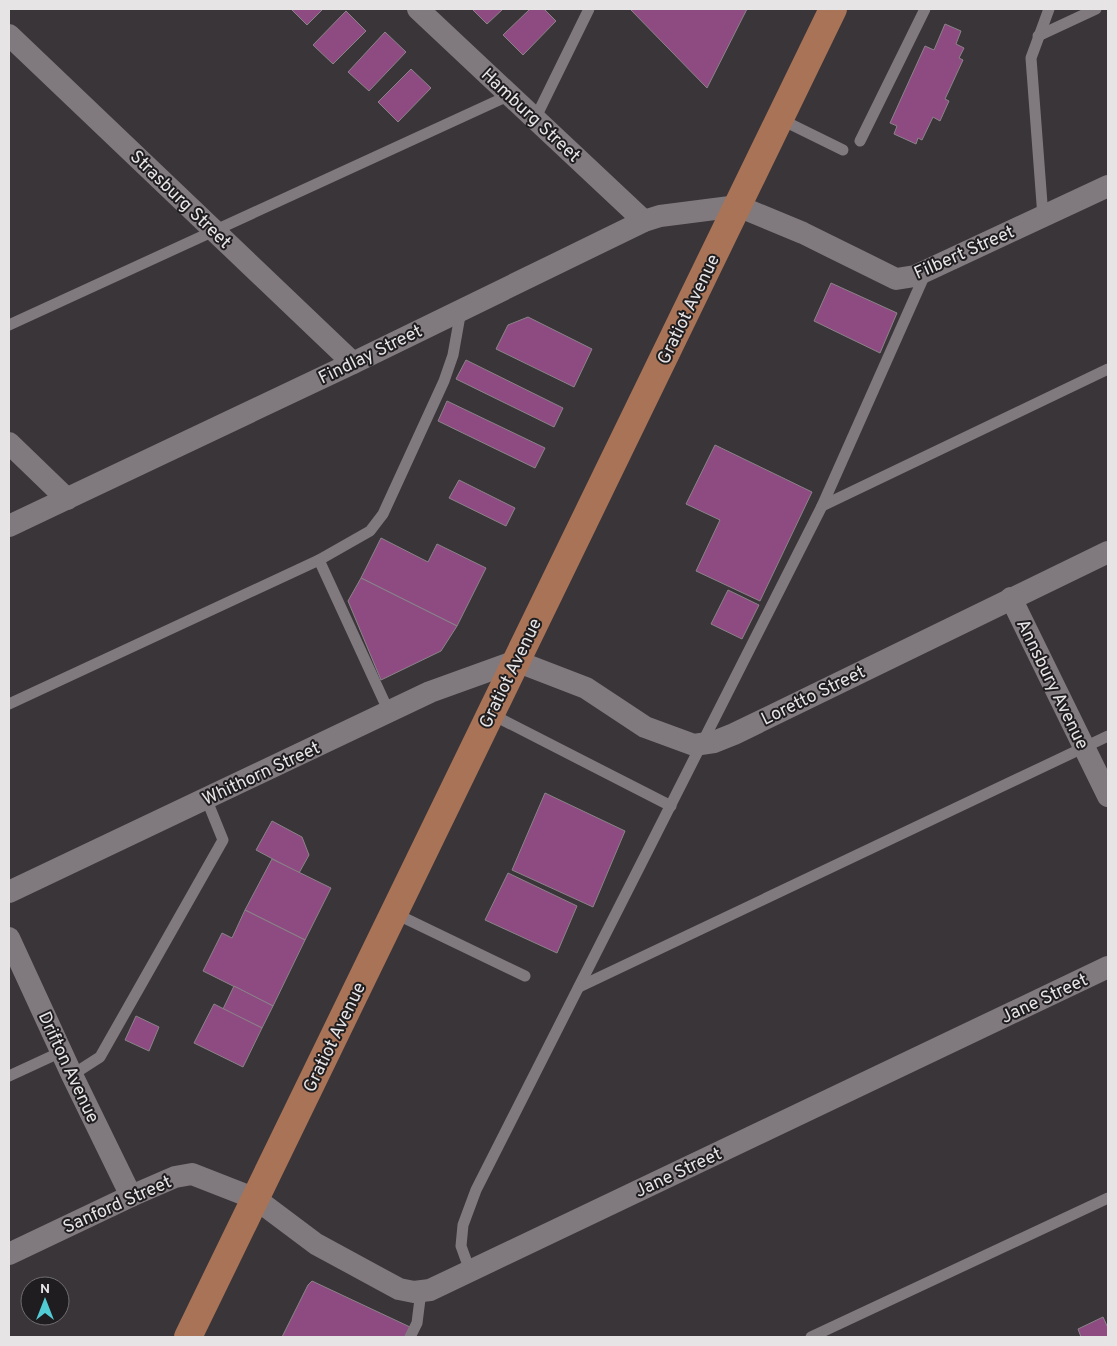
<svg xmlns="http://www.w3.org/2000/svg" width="1117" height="1346" font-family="Overpass,sans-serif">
	<rect width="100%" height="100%" fill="#3a3539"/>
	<g fill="#8e4b82" stroke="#8a8488">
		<path d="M291 9H323L307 25Z"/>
		<path d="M472 9H503L487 24Z"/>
		<path d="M530 9H544L556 21 523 55 503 35Z"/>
		<path d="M630 9H747L707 88Z"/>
		<path d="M346 11 366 31 333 64 313 45Z"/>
		<path d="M945 24 961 31 956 44 964 48 959 58 963 60 945 99 949 101 940 121 933 117 922 140 918 138 916 144 894 134 897 126 890 123 925 46 934 50Z"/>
		<path d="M385 32 406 52 369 91 348 72Z"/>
		<path d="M411 69 431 88 398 122 378 102Z"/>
		<path d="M831 283 897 313 880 353 814 321Z"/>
		<path d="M528 317 592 349 574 387 496 349 508 325Z"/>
		<path d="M466 360 563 408 554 427 456 379Z"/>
		<path d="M447 401 545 448 535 468 438 421Z"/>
		<path d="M715 445 812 492 760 601 696 571 720 520 686 504Z"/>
		<path d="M459 480 515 508 506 526 449 498Z"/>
		<path d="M381 538 428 562 437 544 486 568 457 626 361 578Z"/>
		<path d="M361 578 457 626 441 651 381 680 348 601Z"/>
		<path d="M728 590 759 605 742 639 711 624Z"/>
		<path d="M545 793 625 831 593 907 512 870Z"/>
		<path d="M272 821 302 837 309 855 299 873 256 850Z"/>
		<path d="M272 859 331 888 305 940 245 910Z"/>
		<path d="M508 873 577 906 557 953 485 920Z"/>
		<path d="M245 910 305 940 273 1006 203 971 222 933 232 938Z"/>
		<path d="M234 986 273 1006 262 1028 223 1009Z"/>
		<path d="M214 1004 262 1028 243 1067 194 1043Z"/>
		<path d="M136 1016 159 1027 149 1051 125 1040Z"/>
		<path d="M312 1281 410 1327 405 1337H282L308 1285Z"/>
		<path d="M1103 1317 1108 1328V1337H1081L1078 1329Z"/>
	</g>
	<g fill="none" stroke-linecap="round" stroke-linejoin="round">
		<g stroke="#807a7f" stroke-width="11">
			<path d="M1038 36 1096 9"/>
			<path d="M535 119 589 9"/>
			<path d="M780 119 843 150"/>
			<path d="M860 141 925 9"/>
			<path d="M1043 217 1031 58 1049 9"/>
			<path d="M9 325 510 95"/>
			<path d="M822 506 926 272"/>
			<path d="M319 560 389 712"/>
			<path d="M9 704 319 560 370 531 383 514 444 381 453 355 461 310"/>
			<path d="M491 714 671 806"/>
			<path d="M394 913 525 976"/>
			<path d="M579 987 1108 736"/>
			<path d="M72 1075 100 1057 223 840 206 798"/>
			<path d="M9 1076 61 1052"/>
			<path d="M470 1271 461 1246 463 1225 476 1190 822 506 1108 369"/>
			<path d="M410 1337 417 1323 421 1291"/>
			<path d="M811 1337 1108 1198"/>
		</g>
		<g stroke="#807a7f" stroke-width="22">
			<path d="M418 9 644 221"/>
			<path d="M9 35 353 363"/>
			<path d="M9 443 67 499"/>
			<path d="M9 526 353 363 644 221 660 216 738 206 803 233 896 279 915 276 1108 186"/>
			<path d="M1011 598 1108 796"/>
			<path d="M9 892 430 692 516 661 586 688 645 727 694 745 714 742 734 734 1108 552"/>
			<path d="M9 938 72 1075 131 1196"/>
			<path d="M9 1254 131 1196 175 1177 192 1174 256 1199 316 1244 399 1289 414 1292 430 1290 1108 967"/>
		</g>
		<path stroke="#a87356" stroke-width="28" d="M188 1337 833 9"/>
	</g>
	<g text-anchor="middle" stroke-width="4" stroke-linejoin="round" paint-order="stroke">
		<g font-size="18" fill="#e7e4e6" stroke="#1f1d1f">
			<text transform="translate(531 115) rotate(43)" y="6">Hamburg Street</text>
			<text transform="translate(181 199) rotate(44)" y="6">Strasburg Street</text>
			<text transform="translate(964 252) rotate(-24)" y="6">Filbert Street</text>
			<text transform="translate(688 309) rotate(-64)" y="6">Gratiot Avenue</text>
			<text transform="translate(370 354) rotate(-26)" y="6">Findlay Street</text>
			<text transform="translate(510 673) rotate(-64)" y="6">Gratiot Avenue</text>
			<text transform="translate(1053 684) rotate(64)" y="6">Annsbury Avenue</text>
			<text transform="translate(813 695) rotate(-26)" y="6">Loretto Street</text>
			<text transform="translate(261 773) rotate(-25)" y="6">Whithorn Street</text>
			<text transform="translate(1044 998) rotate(-25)" y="6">Jane Street</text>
			<text transform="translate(334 1037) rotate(-64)" y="6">Gratiot Avenue</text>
			<text transform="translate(69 1067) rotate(65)" y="6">Drifton Avenue</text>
			<text transform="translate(678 1172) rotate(-25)" y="6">Jane Street</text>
			<text transform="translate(117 1204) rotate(-24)" y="6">Sanford Street</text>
		</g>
	</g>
	<rect width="1117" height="1346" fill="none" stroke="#e7e4e6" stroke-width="20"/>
	<g transform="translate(45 1301)"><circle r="24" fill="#1f1d1f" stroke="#6f6d6f"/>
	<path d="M0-4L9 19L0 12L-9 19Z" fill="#51ccd4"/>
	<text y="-8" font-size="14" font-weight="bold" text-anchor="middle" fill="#e7e4e6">N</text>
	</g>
</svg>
